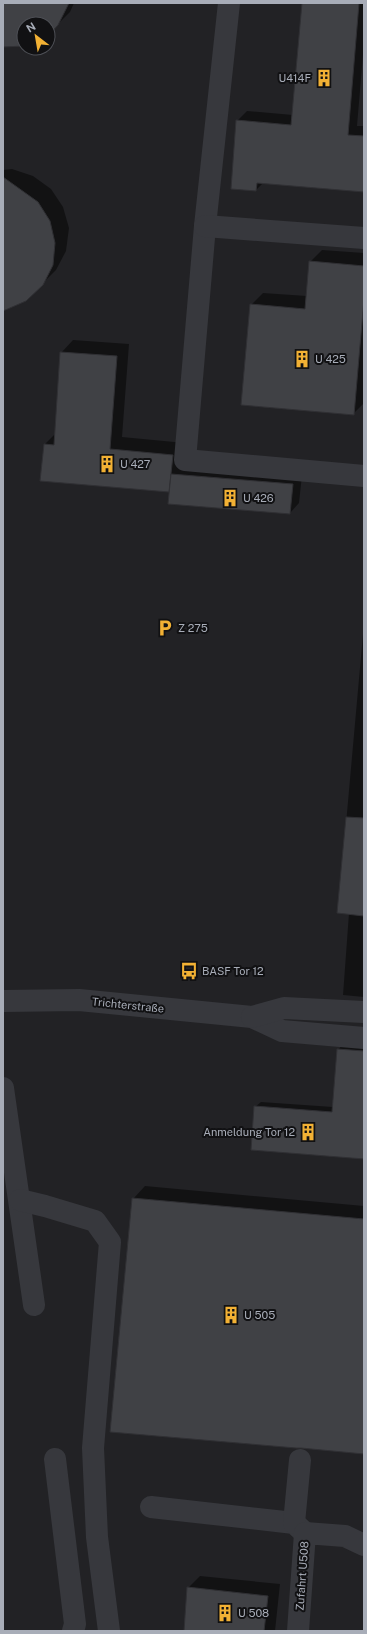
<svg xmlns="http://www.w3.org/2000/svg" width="367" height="1634" font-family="'Public Sans',sans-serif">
	<rect width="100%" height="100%" fill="#161618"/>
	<path fill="#222225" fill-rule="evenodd" d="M3 3H364V1631H3ZM24 24H48V48H24Z"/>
	<g fill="#0007">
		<path d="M3 3H74L70 12 48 34V24H24V45L3 43Z"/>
		<path d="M297 3H364V43L357 126H364V191L263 183 256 190 237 121 247 111 293 115 303 4Z"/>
		<path d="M12 169 33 176 51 189 63 207 69 228 66 251 56 270 26 300 3 309V170Z"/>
		<path d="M322 250 364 253V403L353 414 251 305 263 293 307 296 310 262Z"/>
		<path d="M73 340 129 344 122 437 185 443 182 465 302 475 299 503 290 513 171 489 169 491 45 444 56 433 61 353Z"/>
		<path d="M364 623V997L343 995 349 913H338Z"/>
		<path d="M343 1044 364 1046V1158L255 1107 261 1102 333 1107 338 1050Z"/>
		<path d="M145 1186 364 1206V1453L133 1199Z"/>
		<path d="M200 1576 280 1584 275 1631H185L188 1588Z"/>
	</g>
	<g fill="#404145" stroke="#303034">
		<path d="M3 3H69L58 25 49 35H48V24H24V46L3 47Z"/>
		<path d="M302 3H359L348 135 364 136V192L257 183 256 191 231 189 236 120 291 125Z"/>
		<path d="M3 177 38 202 50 221 55 243 53 265 43 285 26 301 3 311Z"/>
		<path d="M309 261 364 266V299L354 415 241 405 250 304 305 309Z"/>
		<path d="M60 352 117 356 110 449 173 455 169 492 40 481 44 444 54 445Z"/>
		<path d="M171 474 293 484 290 514 168 504Z"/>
		<path d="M346 817 364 818V916L337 913Z"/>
		<path d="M337 1049 364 1051V1159L251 1150 254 1106 332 1112Z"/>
		<path d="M132 1198 364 1219V1454L301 1448H296L110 1432Z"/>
		<path d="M187 1587 268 1596 264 1631H184Z"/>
	</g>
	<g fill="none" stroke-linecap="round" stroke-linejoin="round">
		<g stroke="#37383d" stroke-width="22">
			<path d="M229 3 205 226 185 460 364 476"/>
			<path d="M205 226 364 238"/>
			<path d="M3 1001 79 1000 252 1017 282 1031 364 1038"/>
			<path d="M252 1017 284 1008 364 1012"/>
			<path d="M3 1088 34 1305"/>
			<path d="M20 1200 45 1206 95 1221 110 1242 93 1448 97 1537 109 1631"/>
			<path d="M55 1459 75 1624 73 1631"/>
			<path d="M151 1507 294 1523 305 1533"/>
			<path d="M294 1523 300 1460"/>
			<path d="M298 1631 305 1533 345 1536 364 1545"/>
		</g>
	</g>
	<defs>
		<g id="building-bare" transform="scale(1.38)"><path d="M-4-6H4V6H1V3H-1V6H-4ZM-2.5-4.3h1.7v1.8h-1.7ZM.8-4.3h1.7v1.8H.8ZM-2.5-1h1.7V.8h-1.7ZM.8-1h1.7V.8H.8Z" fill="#f2b134" stroke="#111113" stroke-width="2.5" paint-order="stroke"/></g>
		<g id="parking-bare" transform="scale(1.38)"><path d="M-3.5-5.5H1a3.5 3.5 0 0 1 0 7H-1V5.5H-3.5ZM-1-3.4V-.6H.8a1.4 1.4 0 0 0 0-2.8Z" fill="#f2b134" stroke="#111113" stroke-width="2.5" paint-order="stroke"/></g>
		<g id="bus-bare" transform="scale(1.38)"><path d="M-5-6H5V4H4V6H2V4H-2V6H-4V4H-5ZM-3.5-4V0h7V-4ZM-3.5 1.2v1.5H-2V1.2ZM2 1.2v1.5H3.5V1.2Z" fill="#f2b134" stroke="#111113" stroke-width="2.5" paint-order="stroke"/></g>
	</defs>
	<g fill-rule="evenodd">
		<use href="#building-bare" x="324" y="78"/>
		<use href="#building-bare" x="302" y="359"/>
		<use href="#building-bare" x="107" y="464"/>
		<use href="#building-bare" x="230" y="498"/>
		<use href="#parking-bare" x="165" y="628"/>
		<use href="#bus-bare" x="189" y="971"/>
		<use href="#building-bare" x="308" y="1132"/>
		<use href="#building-bare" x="231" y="1315"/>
		<use href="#building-bare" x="225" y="1613"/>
	</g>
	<g text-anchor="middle" stroke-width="4" stroke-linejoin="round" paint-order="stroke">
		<g font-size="11" fill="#a8adb8" stroke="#111113" text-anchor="start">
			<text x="311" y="82" text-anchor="end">U414F</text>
			<text x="315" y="363">U 425</text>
			<text x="120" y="468">U 427</text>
			<text x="243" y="502">U 426</text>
			<text x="178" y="632">Z 275</text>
			<text x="202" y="975">BASF Tor 12</text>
			<text x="295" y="1136" text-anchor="end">Anmeldung Tor 12</text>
			<text x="244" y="1319">U 505</text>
			<text x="238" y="1617">U 508</text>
		</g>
		<g font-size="11" fill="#a8adb8" stroke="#111113">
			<text transform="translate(128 1005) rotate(6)" y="4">Trichterstraße</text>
			<text transform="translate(302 1576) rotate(-86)" y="4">Zufahrt U508</text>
		</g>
	</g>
	<rect width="367" height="1634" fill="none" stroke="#a8adb8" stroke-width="8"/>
	<g transform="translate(36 36) rotate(329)"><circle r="19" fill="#111113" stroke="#4d4f55"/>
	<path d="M0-3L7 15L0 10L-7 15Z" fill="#f2b134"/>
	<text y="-6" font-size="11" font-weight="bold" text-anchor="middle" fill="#a8adb8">N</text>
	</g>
</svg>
